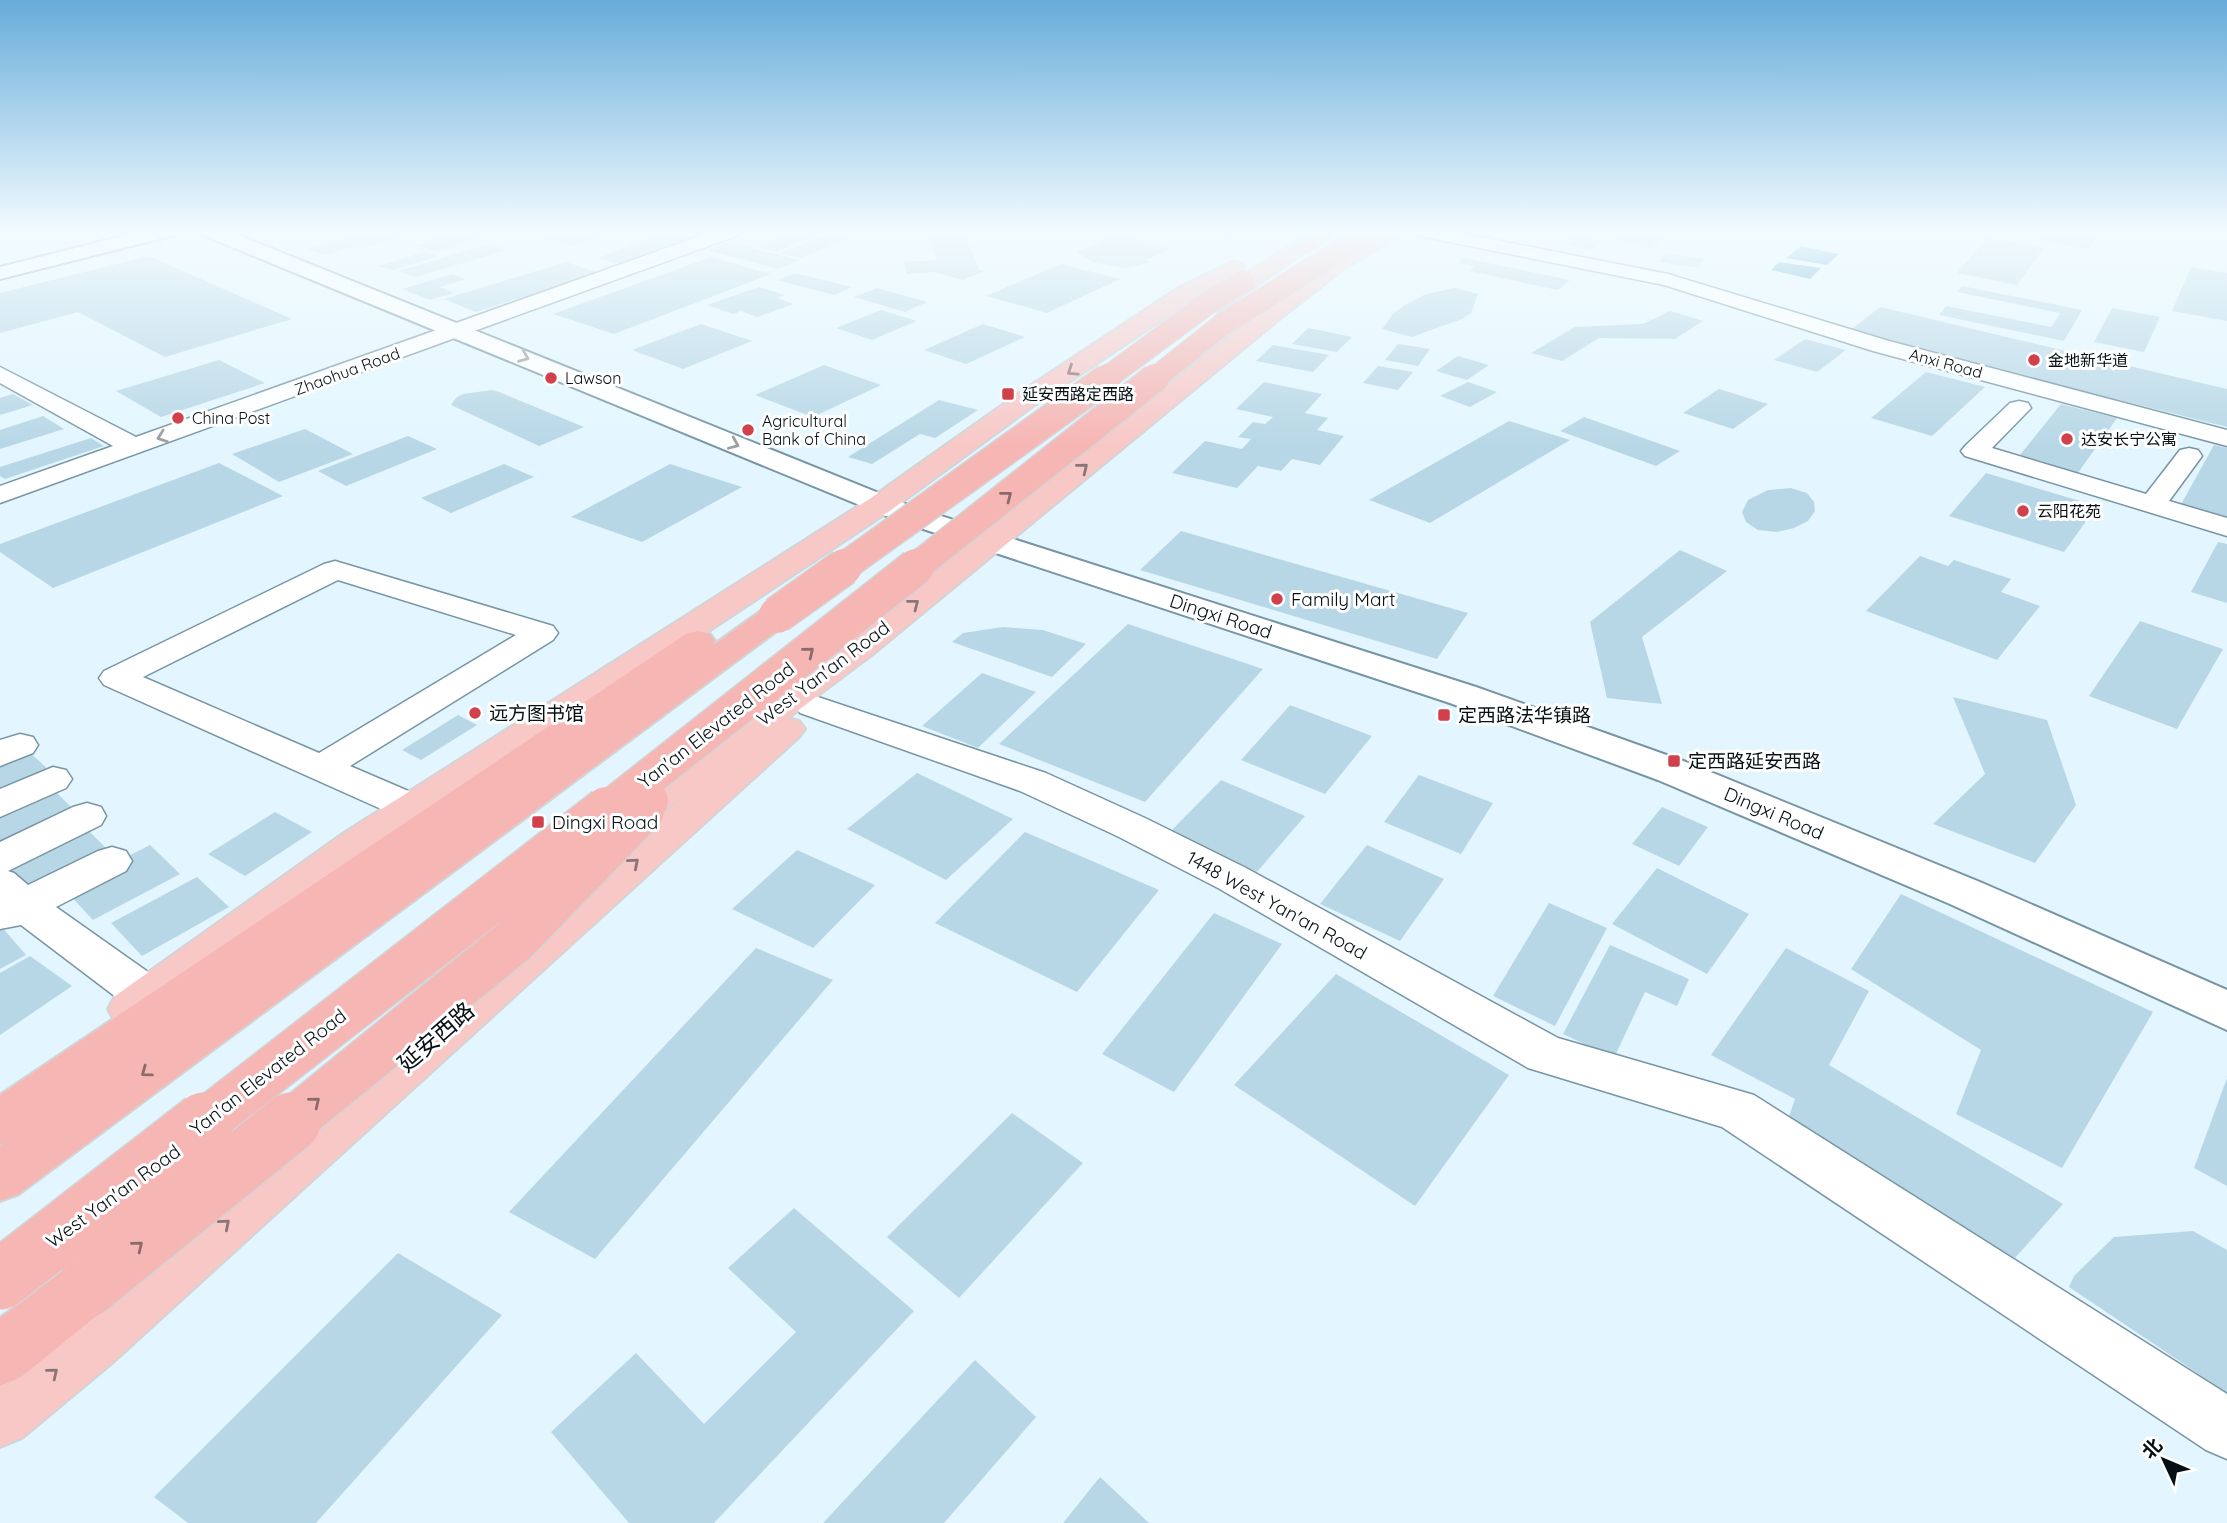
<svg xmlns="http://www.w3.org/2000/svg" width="2227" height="1523" font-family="Quicksand,'Noto Sans SC',sans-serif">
	<rect width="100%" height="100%" fill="#e3f6ff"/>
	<g fill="#47a0c6">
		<path d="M1801 246 1839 254 1827 265 1786 258Z"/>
		<path d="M1779 262 1821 268 1810 279 1771 270Z"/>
	</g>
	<g fill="#b8d7e6">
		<path d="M371 231 419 232 358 249 353 247 324 255 307 249Z"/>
		<path d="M463 231 498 232 437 251 417 245Z"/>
		<path d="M558 231H617V232L573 246 541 237Z"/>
		<path d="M673 231 709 232 620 264 597 258Z"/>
		<path d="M799 231 824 232 775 252 757 247Z"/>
		<path d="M1204 231H1244L1232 238Z"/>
		<path d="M1631 231H1645L1667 236 1651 248 1618 241Z"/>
		<path d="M2047 231H2100L2089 249 2041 240Z"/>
		<path d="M830 234 851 238 800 258 780 253Z"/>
		<path d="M1118 235 1172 249 1145 260 1152 262 1125 268 1093 262 1076 252Z"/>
		<path d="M965 236 979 269H976L985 271 963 280 934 272 907 274 904 262 937 260 930 238Z"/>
		<path d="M1576 236 1602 241 1592 250 1565 245Z"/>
		<path d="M1987 238 2044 248 2017 285 1957 273Z"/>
		<path d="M729 242 772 253 801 260 778 269 707 250Z"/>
		<path d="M489 244 507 250 416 277 398 271Z"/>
		<path d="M424 252 439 256 394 270 379 266Z"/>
		<path d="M1666 253 1705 259 1699 268 1659 262Z"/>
		<path d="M149 256 292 319 165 357 78 312 0 333V293Z"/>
		<path d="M711 257 771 274 614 334 553 314Z"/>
		<path d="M1464 258 1570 280 1558 290 1469 271 1475 266 1457 263Z"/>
		<path d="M566 262 599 273 476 312 444 299Z"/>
		<path d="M1061 264 1120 279 1047 313 986 296Z"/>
		<path d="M2191 267 2227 273V321L2172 311Z"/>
		<path d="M795 273 852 287 834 295 777 280Z"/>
		<path d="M452 274 466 279 440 287 454 293 430 300 402 289Z"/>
		<path d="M1962 286 2082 310 2064 341 1939 315 1946 306 2051 327 2060 313 1957 292Z"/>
		<path d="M759 287 785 295 777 298 793 304 757 317 741 311 733 314 707 305Z"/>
		<path d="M877 288 927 302 905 312 854 297Z"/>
		<path d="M1455 288 1478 294 1471 313 1462 319 1412 337 1382 329 1393 314 1405 305 1426 294Z"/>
		<path d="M1880 307 2227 389V427L1848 332Z"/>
		<path d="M2112 308 2160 317 2144 352 2094 342Z"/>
		<path d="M881 310 917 321 872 340 836 328Z"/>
		<path d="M1670 311 1703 321 1675 339 1599 338 1562 361 1531 353 1575 327 1643 324Z"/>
		<path d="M701 324 752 341 683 369 632 350Z"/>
		<path d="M983 324 1025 337 966 364 924 350Z"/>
		<path d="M1308 328 1352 337 1337 352 1292 344Z"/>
		<path d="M1805 339 1846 350 1817 372 1774 360Z"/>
		<path d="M1398 344 1430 349 1418 366 1385 360Z"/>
		<path d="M1273 345 1329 355 1313 372 1256 361Z"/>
		<path d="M1458 356 1489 365 1467 380 1436 371Z"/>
		<path d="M219 360 265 383 161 417 116 391Z"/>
		<path d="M824 365 881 385 813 417 755 395Z"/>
		<path d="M1378 366 1413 372 1398 390 1363 383Z"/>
		<path d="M1926 372 1985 387 1932 436 1871 418Z"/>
		<path d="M1264 382 1322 394 1305 413 1328 418 1317 430 1344 436 1320 465 1292 459 1281 471 1258 466 1237 488 1172 473 1205 441 1242 449 1251 439 1238 437 1253 422 1265 424 1273 417 1236 409Z"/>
		<path d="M1468 382 1497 392 1470 407 1440 396Z"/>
		<path d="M1719 389 1768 404 1733 429 1683 413Z"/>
		<path d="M492 390 499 392 584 427 539 446 451 405 456 398 463 394Z"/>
		<path d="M13 394 33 405 0 415V398Z"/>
		<path d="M939 400 978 410 935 438 920 434 872 464 848 457Z"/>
		<path d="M2061 404 2117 418 2075 477 2016 460Z"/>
		<path d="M43 416 64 429 0 449V430Z"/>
		<path d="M1584 417 1680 451 1656 466 1560 431Z"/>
		<path d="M1509 421 1570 440 1430 523 1369 500Z"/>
		<path d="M305 429 353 454 279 482 232 454Z"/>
		<path d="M408 436 437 449 346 486 318 471Z"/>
		<path d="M91 438 104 446 5 479 0 476V467Z"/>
		<path d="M2214 445 2227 448V522L2179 508Z"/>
		<path d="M219 463 283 496 53 588 0 552V544Z"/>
		<path d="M504 464 534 477 451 513 421 498Z"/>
		<path d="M670 464 742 487 642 542 571 517Z"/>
		<path d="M1986 473 2097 506 2064 552 1949 516Z"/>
		<path d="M1791 488 1807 493 1814 502 1815 511 1808 521 1794 528 1777 532 1758 530 1746 522 1742 512 1748 500 1768 490Z"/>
		<path d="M1181 531 1468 613 1437 659 1140 570Z"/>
		<path d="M2218 542 2227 544V603L2191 592Z"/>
		<path d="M1680 550 1727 571 1642 637 1662 704 1607 698 1590 622Z"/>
		<path d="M1920 556 1948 566 1954 560 2011 579 2001 592 2040 606 1997 660 1866 611Z"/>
		<path d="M2140 621 2223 649 2177 729 2089 696Z"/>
		<path d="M1128 624 1263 669 1145 802 999 744Z"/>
		<path d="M1003 627 1043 630 1086 644 1052 677 952 642 963 633Z"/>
		<path d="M982 673 1036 692 978 748 922 726Z"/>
		<path d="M1953 697 2047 720 2076 805 2035 863 1933 824 1985 774Z"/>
		<path d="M1290 705 1372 736 1325 794 1241 760Z"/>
		<path d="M458 715 477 725 421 760 402 750Z"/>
		<path d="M26 749 51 772 0 796V760Z"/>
		<path d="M917 773 1013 819 946 880 847 829Z"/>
		<path d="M1419 775 1493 803 1461 854 1384 822Z"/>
		<path d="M1221 780 1305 816 1257 872 1170 832Z"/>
		<path d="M52 788 78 814 0 851V812Z"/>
		<path d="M1662 807 1708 827 1679 866 1632 844Z"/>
		<path d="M275 812 312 832 245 876 208 854Z"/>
		<path d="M84 826 112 854 24 899 0 871V868Z"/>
		<path d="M1025 832 1159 890 1077 992 935 923Z"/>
		<path d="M150 845 180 874 93 920 64 889Z"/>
		<path d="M1367 845 1444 879 1400 941 1320 904Z"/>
		<path d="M797 850 875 885 813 948 732 909Z"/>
		<path d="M1657 868 1749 914 1707 974 1612 924Z"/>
		<path d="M197 877 229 907 142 956 111 923Z"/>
		<path d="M1901 894 2153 1012 2062 1168 1956 1114 1981 1050 1851 969Z"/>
		<path d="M1549 903 1607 928 1555 1026 1493 996Z"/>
		<path d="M1214 913 1282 944 1174 1092 1102 1054Z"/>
		<path d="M0 925 26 955 0 969Z"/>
		<path d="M1610 945 1689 979 1677 1006 1645 992 1614 1058 1563 1034Z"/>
		<path d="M756 948 833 980 595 1259 509 1212Z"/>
		<path d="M1786 948 1869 991 1829 1065 2063 1204 2015 1258 1785 1128 1795 1099 1711 1055Z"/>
		<path d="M30 956 72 986 0 1035V973Z"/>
		<path d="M1336 974 1509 1075 1415 1206 1234 1085Z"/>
		<path d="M2227 1078V1186L2194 1168Z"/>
		<path d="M1012 1113 1083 1163 959 1298 887 1237Z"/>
		<path d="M794 1208 914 1311 714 1523H629L551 1432 636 1353 704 1424 796 1332 728 1268Z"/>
		<path d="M2193 1231 2227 1250V1393L2069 1287 2074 1276 2114 1237Z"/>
		<path d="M398 1253 502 1315 316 1523H188L154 1497Z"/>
		<path d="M975 1360 1036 1417 944 1523H823Z"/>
		<path d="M1100 1477 1149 1523H1063Z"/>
	</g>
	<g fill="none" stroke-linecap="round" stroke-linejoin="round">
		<g stroke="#7795a3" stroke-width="3">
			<g id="minor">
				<path d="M714 231H742L739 235 0 503V486L113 446 0 383V367L136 437Z"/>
				<path d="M1411 231H1450L1668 274 1889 341 2227 430V446L1873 351 1664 285 1420 236Z"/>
				<path d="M2019 401 2028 403 2031 408 1992 448 2146 494 2180 450 2189 448 2198 450 2202 456 2169 501 2227 518V536L1965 456 1961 451 1965 446 2010 403Z"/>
				<path d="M335 561 553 626 558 633 553 640 350 766 427 799 432 808 427 817 413 821 399 817 104 685 99 678 104 671 324 564ZM338 580 516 635 319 753 143 677Z"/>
				<path d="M812 695 1046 773 1145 818 1246 868 1558 1038 1754 1095 2227 1394V1459L2206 1450 1722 1127 1528 1068 1218 888 1117 836 1020 791 800 713 795 706 800 699Z"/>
				<path d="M20 734 33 737 38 745 33 753 0 766V740Z"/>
				<path d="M53 767 66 770 72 779 66 788 0 817V789Z"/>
				<path d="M87 803 101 807 106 816 101 825 8 871 14 873 28 885 98 851 112 847 126 851 132 861 126 871 56 907 165 984 171 997 165 1010 149 1015 133 1010 21 925 0 929V842L73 807Z"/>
			</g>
		</g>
		<g stroke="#7795a3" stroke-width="4">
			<g id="tertiary">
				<path d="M143 231H177L175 235 0 279V267Z"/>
				<path d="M201 231H228L916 508 1476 687 1686 762 1980 882 2227 990V1030L1950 904 1658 780 1450 703 896 520 203 235Z"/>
			</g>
		</g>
		<g stroke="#d2d4d5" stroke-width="4">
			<g id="primary">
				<path d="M1313 231H1336L1219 311H1203L1200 306 1203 301Z"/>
				<path d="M1385 231H1409L1345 268 1282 317 873 654 788 718 799 721 805 729 799 737 112 1363 22 1438 0 1447V1376L70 1321 689 792 636 832 622 836 608 832 602 822 608 812 849 640 1266 307 1331 260Z"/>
				<path d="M1234 261 1241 263 1244 267 1241 271 1196 297 1036 404 891 510 374 853 149 1022 132 1028 115 1022 108 1009 115 996 344 833 871 498 1018 394 1180 287Z"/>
			</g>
		</g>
		<g stroke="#d2d4d5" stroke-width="4">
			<g id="trunk">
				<path d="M1317 231H1341L1308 252H1294L1291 248Z"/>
				<path d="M777 605 789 608 794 615 789 622 19 1194 0 1201V1147L4 1144 0 1145V1095L686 634 698 631 710 634 715 641 712 646 765 608Z"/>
				<path d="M85 1261 105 1269 114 1289 105 1309 21 1377 0 1386V1318L65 1269Z"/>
			</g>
		</g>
		<use href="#minor" fill="#fff" fill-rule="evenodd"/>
		<use href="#tertiary" fill="#fff" fill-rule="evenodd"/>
		<use href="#primary" fill="#f8c8c7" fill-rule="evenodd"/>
		<use href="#trunk" fill="#f6b6b4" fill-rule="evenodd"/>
		<g stroke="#d2d4d5" stroke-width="24" stroke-linecap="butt">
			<g id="trunk-bridge-far4">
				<path d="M1104 380 1208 303 1243 282"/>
				<path d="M1153 380 1223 324 1372 231"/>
			</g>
		</g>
		<g stroke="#d2d4d5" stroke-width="31" stroke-linecap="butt">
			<g id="trunk-bridge-far3">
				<path d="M841 569 1107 378"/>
				<path d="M914 569 1155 378"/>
			</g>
		</g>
		<g stroke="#d2d4d5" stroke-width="39" stroke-linecap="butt">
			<g id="trunk-bridge-far2">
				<path d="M777 615 844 567"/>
				<path d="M605 812 916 567"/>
				<path d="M639 812 650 801"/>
			</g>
		</g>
		<g stroke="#d2d4d5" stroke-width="49" stroke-linecap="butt">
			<g id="trunk-bridge-far1">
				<path d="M202 1124 607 810"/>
				<path d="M289 1124 514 941 641 810"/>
			</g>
		</g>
		<g stroke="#d2d4d5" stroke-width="62" stroke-linecap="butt">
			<g id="trunk-bridge">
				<path d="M0 1280 204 1122"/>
				<path d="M85 1289 291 1122"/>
			</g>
		</g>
		<use href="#trunk-bridge-far4" stroke="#f6b6b4" stroke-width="22"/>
		<use href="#trunk-bridge-far3" stroke="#f6b6b4" stroke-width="28"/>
		<use href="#trunk-bridge-far2" stroke="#f6b6b4" stroke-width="36"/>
		<use href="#trunk-bridge-far1" stroke="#f6b6b4" stroke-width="46"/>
		<use href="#trunk-bridge" stroke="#f6b6b4" stroke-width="59"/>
	</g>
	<defs><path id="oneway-chevron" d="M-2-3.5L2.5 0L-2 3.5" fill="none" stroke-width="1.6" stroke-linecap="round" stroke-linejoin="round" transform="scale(1.75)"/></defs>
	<g stroke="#9b9fa1">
		<use href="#oneway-chevron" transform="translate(524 357) rotate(22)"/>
		<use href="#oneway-chevron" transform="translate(162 437) rotate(160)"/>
		<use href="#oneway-chevron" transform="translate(734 444) rotate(23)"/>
	</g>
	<g stroke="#8b7576">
		<use href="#oneway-chevron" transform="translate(1072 371) rotate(146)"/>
		<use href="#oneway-chevron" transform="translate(1083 468) rotate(-39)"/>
		<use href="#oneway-chevron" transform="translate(914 604) rotate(-38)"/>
		<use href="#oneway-chevron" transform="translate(634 863) rotate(-41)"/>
		<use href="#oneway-chevron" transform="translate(225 1224) rotate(-41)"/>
		<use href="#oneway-chevron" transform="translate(53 1373) rotate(-39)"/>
	</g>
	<g stroke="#8a6b6c">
		<use href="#oneway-chevron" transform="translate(1007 496) rotate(-38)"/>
		<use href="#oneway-chevron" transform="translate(809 652) rotate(-39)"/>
		<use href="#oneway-chevron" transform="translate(146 1072) rotate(144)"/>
		<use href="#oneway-chevron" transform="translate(315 1102) rotate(-39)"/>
		<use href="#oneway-chevron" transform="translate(138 1246) rotate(-39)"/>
	</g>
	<linearGradient id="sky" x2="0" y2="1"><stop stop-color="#67acda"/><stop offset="0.52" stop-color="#f2fbff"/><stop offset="1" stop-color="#f2fbff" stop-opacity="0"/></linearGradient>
	<rect width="2227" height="445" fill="url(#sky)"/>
	<g fill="#d1414b" stroke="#fff" stroke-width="2.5">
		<circle cx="2034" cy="360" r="7"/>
		<circle cx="551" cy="378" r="7"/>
		<rect x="1001" y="387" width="14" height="14" rx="3.5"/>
		<circle cx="178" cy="418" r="7"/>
		<circle cx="748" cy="430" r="7"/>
		<circle cx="2067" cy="439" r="7"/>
		<circle cx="2023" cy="511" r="7"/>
		<circle cx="1277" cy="599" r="7"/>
		<circle cx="475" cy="713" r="7"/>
		<rect x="1437" y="708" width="14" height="14" rx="3.5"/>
		<rect x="1667" y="754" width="14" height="14" rx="3.5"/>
		<rect x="531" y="815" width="14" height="14" rx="3.5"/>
	</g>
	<g text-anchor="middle" stroke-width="6" stroke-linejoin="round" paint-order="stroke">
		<g font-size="16" fill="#050f14" stroke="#fff" text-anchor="start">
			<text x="2048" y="366">金地新华道</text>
			<text x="565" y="384">Lawson</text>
			<text x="1022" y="400">延安西路定西路</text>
			<text x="192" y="424">China Post</text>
			<text x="762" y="427">Agricultural<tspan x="762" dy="18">Bank of China</tspan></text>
			<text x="2081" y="445">达安长宁公寓</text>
			<text x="2037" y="517">云阳花苑</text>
		</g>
		<g font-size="16" fill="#050f14" stroke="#fff">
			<text transform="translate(1946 363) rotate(15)" y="6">Anxi Road</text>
			<text transform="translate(347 371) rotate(-20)" y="6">Zhaohua Road</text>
		</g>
		<g font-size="19" fill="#050f14" stroke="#fff" text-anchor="start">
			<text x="1291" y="606">Family Mart</text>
			<text x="489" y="720">远方图书馆</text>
			<text x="1458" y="722">定西路法华镇路</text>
			<text x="1688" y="768">定西路延安西路</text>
			<text x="552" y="829">Dingxi Road</text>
		</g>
		<g font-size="19" fill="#050f14" stroke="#fff">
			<text transform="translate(1221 616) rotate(18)" y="7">Dingxi Road</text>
			<text transform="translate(823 673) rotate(-37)" y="7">West Yan'an Road</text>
			<text transform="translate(716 725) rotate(-38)" y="7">Yan'an Elevated Road</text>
			<text transform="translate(1774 813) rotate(23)" y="7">Dingxi Road</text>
			<text transform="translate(1277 905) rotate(29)" y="7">1448 West Yan'an Road</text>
			<text transform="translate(268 1072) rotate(-38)" y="7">Yan'an Elevated Road</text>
			<text transform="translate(113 1196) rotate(-36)" y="7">West Yan'an Road</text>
		</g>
		<g font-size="23" fill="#050f14" stroke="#fff">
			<text transform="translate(436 1037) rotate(-41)" y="8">延安西路</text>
		</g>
	</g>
	<g transform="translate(2164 1460) rotate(314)" stroke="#ffffff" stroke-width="5" paint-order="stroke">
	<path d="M0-5L12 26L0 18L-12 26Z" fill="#050f14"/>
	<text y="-10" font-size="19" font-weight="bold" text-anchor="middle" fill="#050f14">北</text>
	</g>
</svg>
